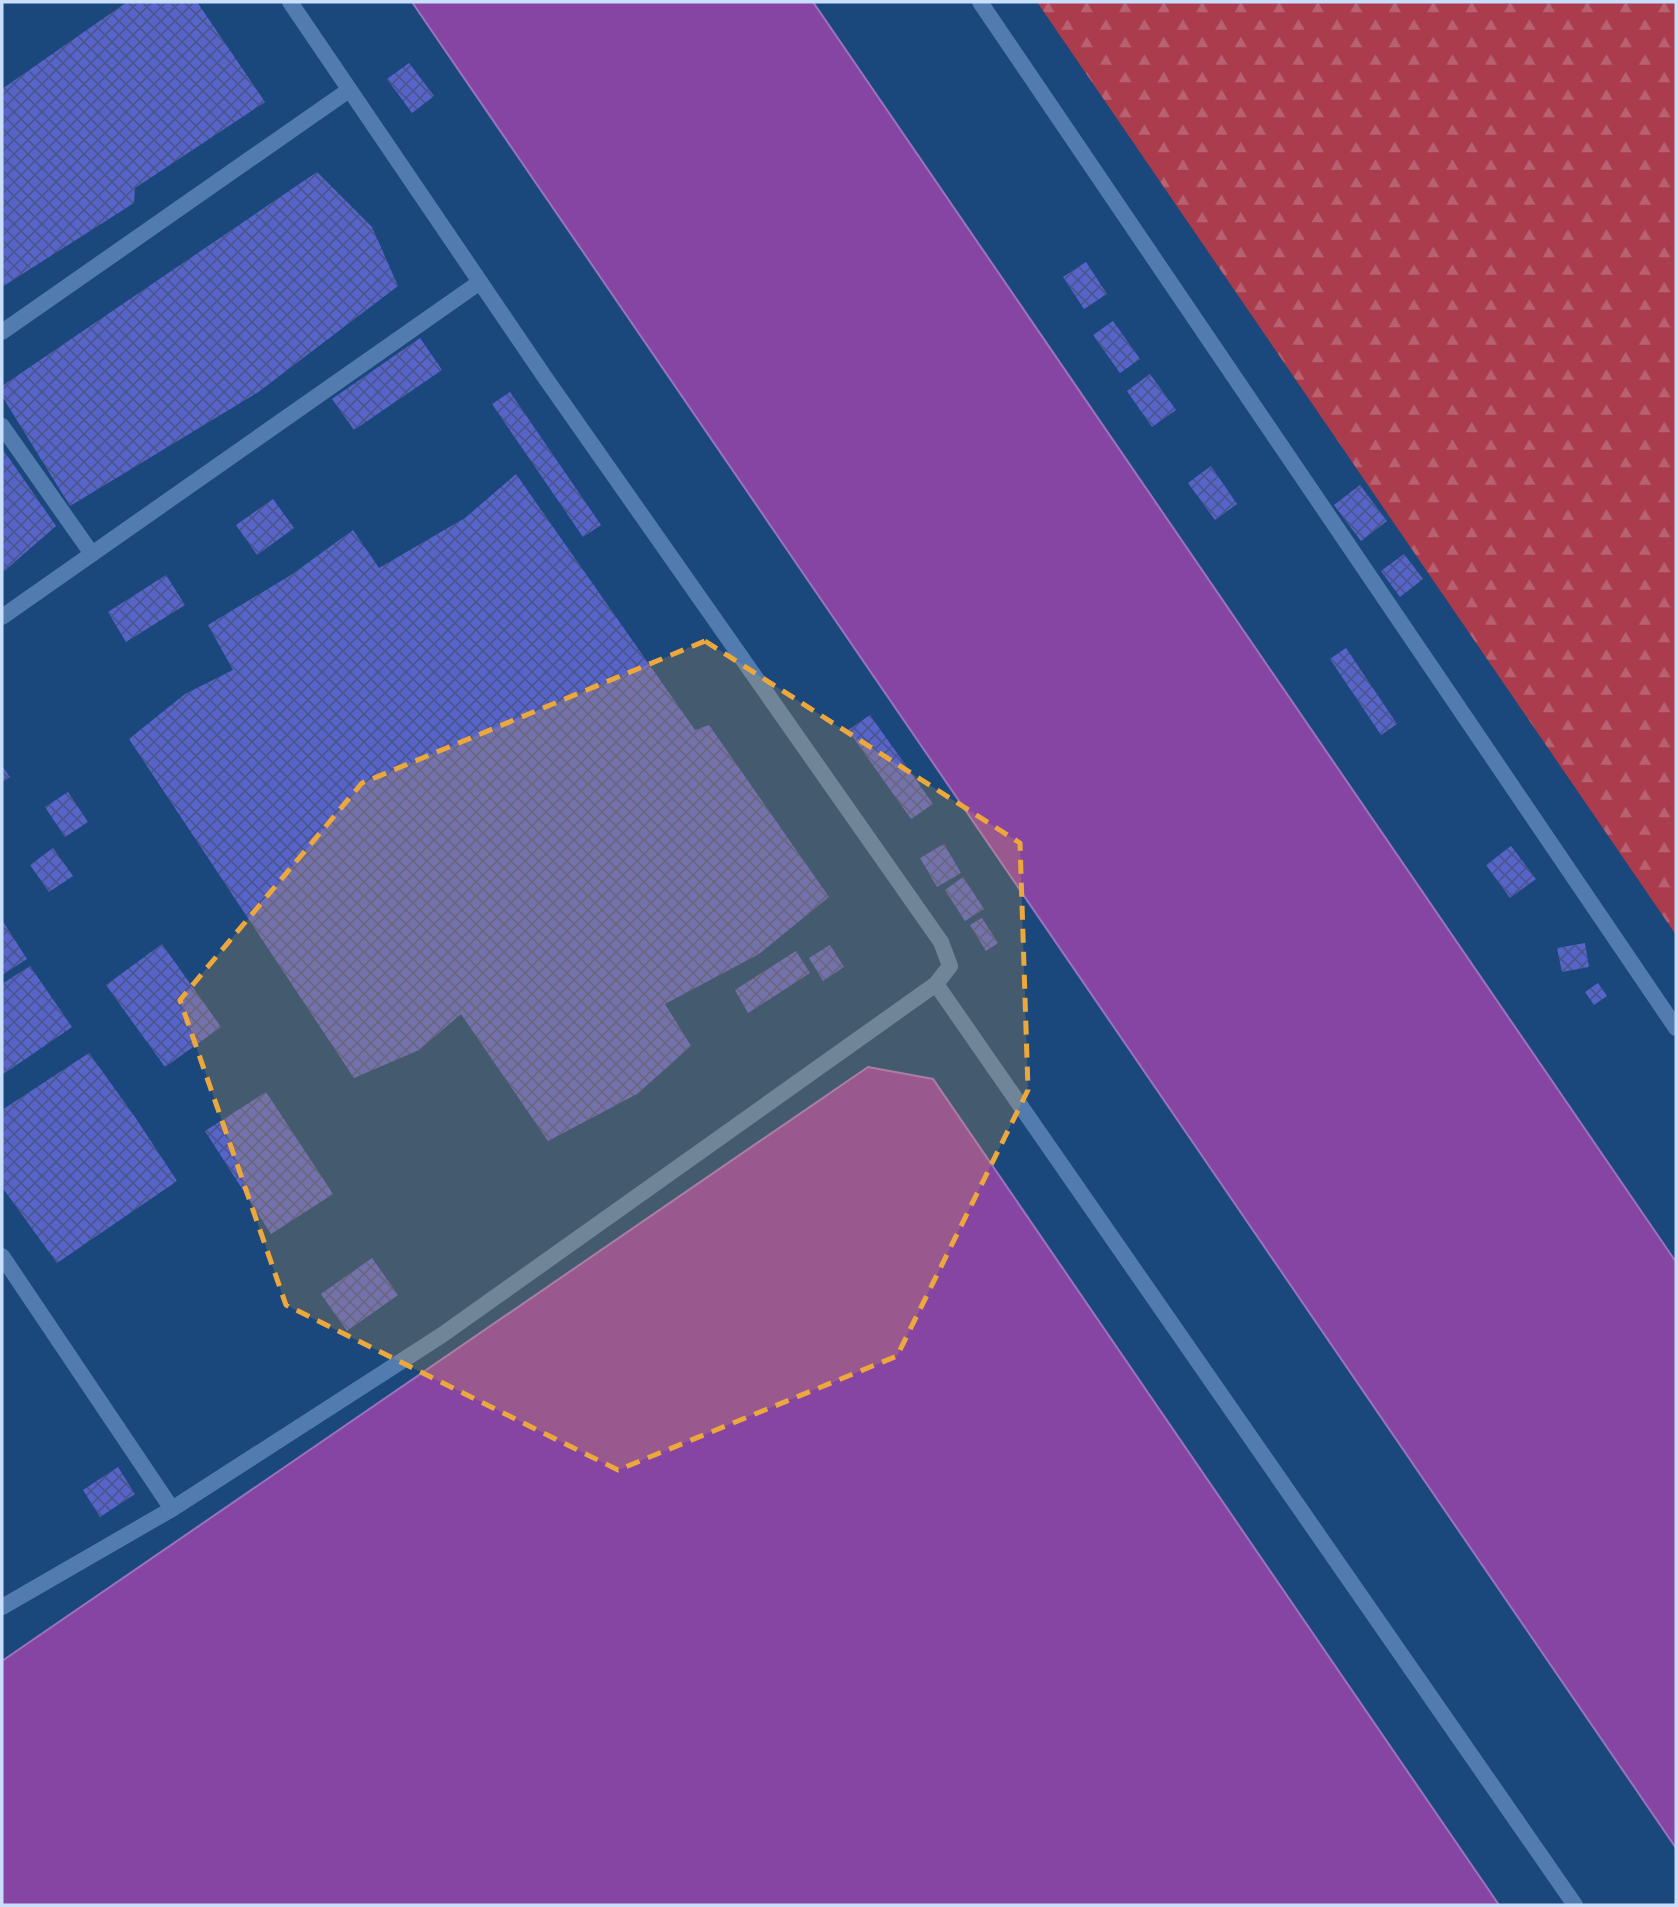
<svg xmlns="http://www.w3.org/2000/svg" width="1678" height="1907" font-family="Ubuntu,sans-serif">
	<defs>
		<pattern id="forest-firs" width="22" height="20" patternUnits="userSpaceOnUse" patternTransform="scale(1.75)"><rect width="22" height="20" fill="#ab3c4e"/><path d="M5 1l3.5 6h-7zM16 11l3.5 6h-7z" fill="#b86171"/></pattern>
		<pattern id="building-cross-hatch" width="8" height="8" patternUnits="userSpaceOnUse" patternTransform="scale(1.75)"><rect width="8" height="8" fill="#5765ca"/><path d="M0 0l8 8M0 8l8-8" fill="none" stroke="#4b5691"/></pattern>
	</defs>
	<rect width="100%" height="100%" fill="#153d6c"/>
	<path fill="#1b487c" d="M2 2H1037L1676 935V1905H1499L933 1079 868 1067 2 1661Z"/>
	<path fill="url(#forest-firs)" d="M1037 2H1676V935Z"/>
	<g fill="#8645a3" stroke="#9a73bd" stroke-width="2">
		<path d="M412 2H813L1676 1262V1848Z"/>
		<path d="M868 1067 933 1079 1499 1905H2V1661Z"/>
	</g>
	<g fill="url(#building-cross-hatch)">
		<path d="M127 2H197L265 102 135 188 134 203 2 287V89Z"/>
		<path d="M409 63 434 96 412 113 387 79Z"/>
		<path d="M317 172 372 227 398 286 257 393 70 506 2 396V386Z"/>
		<path d="M1086 262 1107 294 1084 309 1063 277Z"/>
		<path d="M1113 321 1140 359 1120 373 1093 335Z"/>
		<path d="M420 338 442 370 354 430 332 399Z"/>
		<path d="M1150 374 1176 410 1152 427 1127 391Z"/>
		<path d="M510 392 601 525 583 537 492 404Z"/>
		<path d="M2 448 56 526 2 573Z"/>
		<path d="M1211 466 1237 504 1215 520 1188 483Z"/>
		<path d="M516 474 695 730 709 725 829 897 759 954 665 1004 691 1046 637 1094 548 1141 461 1014 419 1050 354 1078 129 739 185 694 233 670 208 625 291 575 353 530 379 568 465 518Z"/>
		<path d="M1360 485 1387 521 1361 541 1334 505Z"/>
		<path d="M273 499 294 528 257 555 236 525Z"/>
		<path d="M1404 554 1423 579 1400 597 1381 571Z"/>
		<path d="M166 575 185 605 126 642 108 612Z"/>
		<path d="M1346 648 1397 724 1381 735 1330 659Z"/>
		<path d="M870 715 933 804 911 819 848 730Z"/>
		<path d="M2 766 10 777 2 782Z"/>
		<path d="M68 792 88 822 65 837 45 807Z"/>
		<path d="M944 844 961 873 937 887 920 858Z"/>
		<path d="M1511 846 1536 879 1510 898 1486 865Z"/>
		<path d="M53 848 73 876 49 892 30 865Z"/>
		<path d="M963 877 984 909 965 921 945 890Z"/>
		<path d="M982 918 998 943 986 951 970 925Z"/>
		<path d="M2 920 27 959 2 975Z"/>
		<path d="M1585 943 1589 967 1562 972 1557 948Z"/>
		<path d="M162 944 221 1027 165 1067 106 985Z"/>
		<path d="M830 945 844 967 823 981 809 958Z"/>
		<path d="M796 951 810 973 748 1013 735 990Z"/>
		<path d="M30 966 72 1027 2 1075V984Z"/>
		<path d="M1598 983 1607 996 1594 1005 1585 992Z"/>
		<path d="M89 1053 135 1117 177 1181 57 1263 2 1187V1110Z"/>
		<path d="M266 1092 333 1194 271 1234 205 1131Z"/>
		<path d="M372 1258 398 1295 347 1331 321 1294Z"/>
		<path d="M118 1467 135 1494 100 1517 83 1490Z"/>
	</g>
	<g fill="none" stroke-linecap="round" stroke-linejoin="round">
		<g stroke="#527caf" stroke-width="16">
			<path d="M980 2 1676 1028"/>
			<path d="M2 332 349 90"/>
			<path d="M2 426 92 554"/>
			<path d="M2 617 480 282"/>
			<path d="M936 984 1575 1905"/>
			<path d="M2 1256 172 1509"/>
			<path d="M2 1607 172 1509 442 1335 936 984 950 966 941 942 544 376 290 2"/>
		</g>
	</g>
	<path fill="#eda83c" fill-opacity="0.2" stroke="#eda83c" stroke-width="5" stroke-dasharray="14 9" stroke-linejoin="round" d="M705 641 1020 843 1028 1090 897 1356 618 1470 286 1305 180 1000 362 783Z"/>
	<rect width="1678" height="1907" fill="none" stroke="#c8defb" stroke-width="7"/>
</svg>
